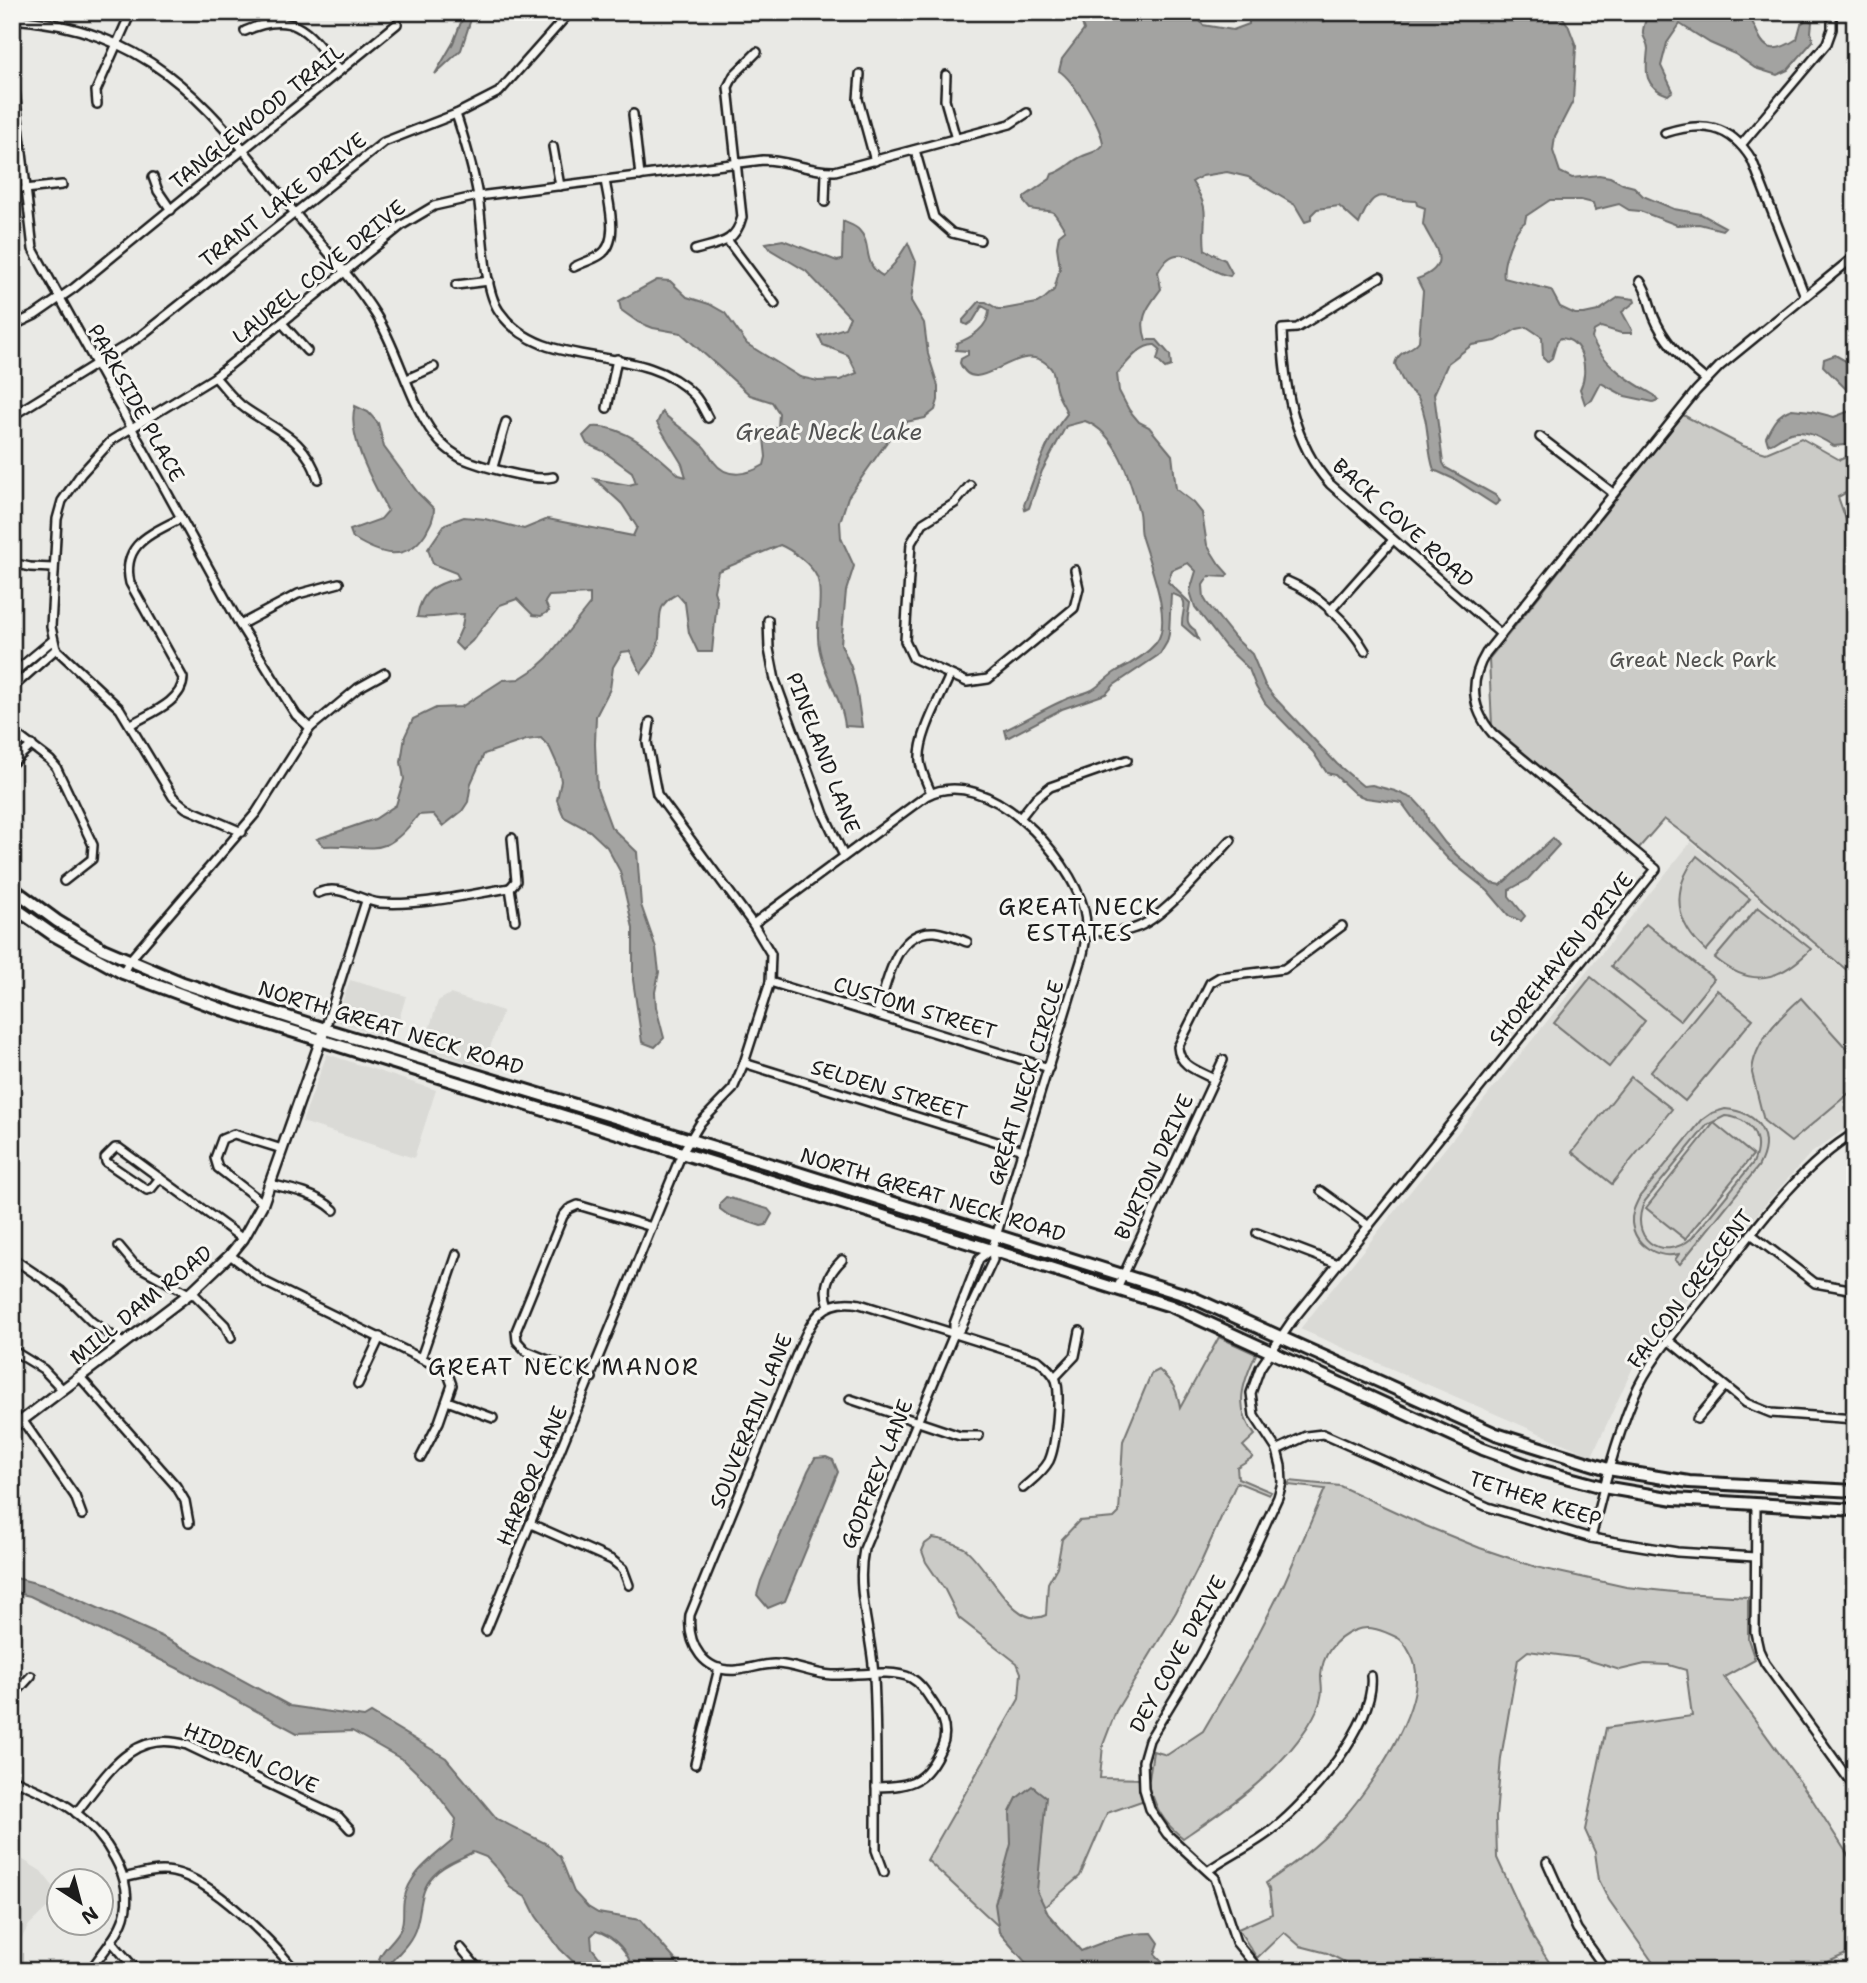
<svg xmlns="http://www.w3.org/2000/svg" width="1867" height="1983" font-family="'Shantell Sans',sans-serif">
	<rect width="100%" height="100%" fill="#e9e9e5"/>
	<filter id="ink" filterUnits="userSpaceOnUse"><feTurbulence type="fractalNoise" baseFrequency=".0143" numOctaves="2"/><feDisplacementMap in="SourceGraphic" scale="14" xChannelSelector="R" yChannelSelector="G"/><feConvolveMatrix kernelMatrix="1 2 1 2 8 2 1 2 1" color-interpolation-filters="sRGB"/></filter>
	<g filter="url(#ink)">
		<g fill="#dadad6">
			<path d="M1691 842 1855 979V1122L1810 1154 1770 1199 1636 1361 1592 1456 1300 1329Z"/>
			<path d="M350 980 406 996 393 1040 339 1022 337 1016Z"/>
			<path d="M450 994 503 1011 483 1067 423 1049 438 1001Z"/>
			<path d="M327 1054 436 1090 414 1158 302 1122Z"/>
			<path d="M12 1853 41 1871 60 1895 29 1925 12 1955Z"/>
		</g>
		<g fill="#cbcbc7" stroke="#747472" stroke-width="2" fill-rule="evenodd">
			<path d="M1683 415 1743 446 1766 453 1801 438 1840 460 1855 453V488L1838 497 1848 525 1855 530V977L1691 839 1664 819 1638 849 1492 726 1489 659Z"/>
			<path d="M1697 856 1750 899 1706 951C1675 923 1670 890 1697 856Z"/>
			<path d="M1758 907 1811 949C1779 982 1751 988 1715 958Z"/>
			<path d="M1646 924 1714 979 1680 1021 1611 966Z"/>
			<path d="M1591 977 1645 1021 1609 1067 1554 1023Z"/>
			<path d="M1717 990 1753 1019 1685 1101 1650 1072Z"/>
			<path d="M1801 998 1855 1058V1088L1791 1142 1764 1121 1752 1073C1753 1043 1780 1017 1801 998Z"/>
			<path d="M1631 1077 1672 1109 1612 1184 1572 1152Z"/>
			<path d="M1725 1109C1759 1112 1775 1136 1758 1167L1680 1264 1675 1260 1679 1254C1658 1259 1635 1246 1632 1223 1631 1213 1636 1204 1640 1196L1702 1120 1712 1113ZM1725 1116C1751 1118 1764 1138 1753 1163L1692 1238C1661 1264 1627 1237 1645 1201L1707 1125Z"/>
			<path d="M1714 1123 1753 1155 1685 1239 1646 1208Z"/>
			<path d="M1219 1337 1256 1354C1243 1382 1233 1408 1255 1435L1243 1446 1253 1457 1237 1467 1238 1478 1271 1492 1269 1495 1237 1482 1202 1560 1176 1612 1116 1711 1103 1745 1100 1778 1149 1779 1153 1751 1167 1755 1203 1731 1248 1654 1283 1586 1325 1489 1288 1485 1290 1481 1340 1486 1426 1526 1480 1548 1536 1567 1626 1587 1683 1593 1748 1597V1639L1755 1660 1724 1677 1810 1796 1855 1866V1950L1808 1971H1659L1609 1900 1599 1880 1595 1852 1585 1830 1606 1728 1692 1716 1686 1670 1669 1665 1645 1664 1620 1670 1581 1658 1528 1651 1518 1659 1501 1758 1496 1817 1497 1858 1534 1939 1555 1971H1362L1327 1953 1300 1946 1284 1932 1257 1958 1238 1929 1272 1914 1269 1889 1266 1883C1291 1866 1315 1848 1336 1826 1366 1795 1435 1698 1411 1655 1407 1648 1405 1642 1398 1638 1384 1631 1369 1624 1353 1631 1335 1639 1322 1655 1321 1676 1321 1683 1323 1690 1321 1697 1320 1706 1313 1718 1308 1726 1276 1776 1231 1805 1183 1838 1168 1826 1159 1815 1153 1797L1107 1813 1080 1876 1010 1937 927 1860 1019 1699 1021 1673 1017 1663 959 1618 945 1590 926 1562 922 1551 925 1544 933 1538C943 1539 954 1543 964 1548 987 1563 1014 1632 1046 1615L1048 1583 1057 1567 1062 1539 1079 1521 1114 1518 1119 1513 1123 1441 1151 1374 1159 1370C1174 1384 1177 1389 1180 1408Z"/>
		</g>
		<g fill="#a3a3a1" stroke="#6d6d6c" stroke-width="2">
			<path d="M465 12H479L471 19 461 50 435 74 453 43Z"/>
			<path d="M1068 12H1194L1203 25 1233 30 1249 24V12H1301L1322 22 1325 21V12H1559L1568 25 1576 46 1573 101 1555 136 1553 151 1560 172 1572 178 1599 175 1610 177 1623 184 1634 187 1643 196 1674 209 1701 214 1725 227 1722 230 1699 224 1677 225 1640 211 1629 210 1619 204 1595 210 1593 203 1581 200H1550L1526 216 1525 222C1514 229 1501 264 1504 278L1551 290 1560 307 1575 314H1584L1598 311 1619 297 1634 299 1635 302 1622 312 1632 330 1631 333H1621L1601 327 1594 331 1592 338C1602 364 1631 382 1654 395L1658 400 1653 402 1625 396 1601 383 1592 400 1585 404 1580 389C1589 372 1584 340 1561 338L1557 341 1552 358 1547 362 1543 358 1542 337 1527 327 1517 329 1496 341 1472 345 1448 363 1434 394 1443 463 1446 468 1495 495 1500 501 1495 505 1456 480 1434 470C1426 448 1430 422 1419 400 1417 394 1412 393 1408 389 1402 382 1399 372 1395 364 1398 350 1412 351 1419 341L1423 291 1417 279C1456 265 1432 245 1423 224L1425 208 1417 205 1416 201C1380 200 1376 182 1359 224L1339 206 1317 209 1311 215V220L1305 222 1295 205 1248 177 1227 172 1202 176 1192 182C1213 213 1201 218 1205 250L1225 260 1232 273 1230 276C1205 274 1179 232 1158 272L1161 289C1148 307 1138 317 1146 340H1157L1170 355 1171 366 1165 368 1157 360 1160 349 1155 345C1140 344 1127 363 1117 374L1119 391 1129 410 1139 422 1149 427 1172 455 1176 489 1194 503 1202 513 1207 545 1219 564 1228 574 1226 577 1209 576 1203 585 1204 598 1207 603 1235 638 1252 654 1265 685 1275 698 1337 764 1363 786 1372 785 1395 791 1414 799 1425 811 1429 822 1445 843 1458 856 1491 883 1501 885 1553 838 1559 845 1527 880 1509 890V896L1525 916 1521 921 1509 916 1488 891 1449 860 1423 832 1402 803 1366 798 1355 794 1335 775 1327 773 1313 752 1265 703 1256 687 1249 669 1225 646 1195 607 1190 591 1196 571 1188 563 1172 570 1168 582 1190 603C1189 615 1183 623 1195 630L1198 639 1182 625C1181 610 1193 598 1171 594L1169 634 1167 642 1160 654 1114 685 1106 694 1062 709 1007 738 1005 730C1024 721 1042 710 1062 701 1071 696 1082 695 1092 690 1101 685 1108 676 1117 671 1131 664 1146 655 1156 643 1174 621 1148 560 1141 535 1139 527 1141 517 1138 509 1130 480 1118 433 1085 421L1066 426 1042 471 1029 508 1025 510 1024 505C1037 472 1044 442 1067 414 1065 406 1058 398 1056 389 1053 379 1057 373 1047 364 1016 338 976 402 960 363L961 359 968 355V351L956 350 957 343C971 338 989 327 989 310L982 306 973 321 967 325 963 323V320L979 302H986L998 309H1004L1037 303 1045 298 1054 290 1060 268 1057 247 1059 235 1065 230C1049 204 1057 214 1030 209L1024 202V197L1050 179 1052 174C1067 170 1070 161 1083 156 1091 152 1097 153 1103 145 1103 130 1073 79 1059 71L1062 59 1084 30 1081 20Z"/>
			<path d="M1648 12H1747C1762 36 1760 63 1797 39L1801 24 1807 19 1812 22 1811 32 1813 41 1788 70 1777 75 1755 68 1735 54 1710 43 1680 24 1667 43 1661 66 1673 91 1668 95C1642 86 1646 70 1648 49 1648 43 1644 39 1643 34 1642 27 1647 19 1648 12Z"/>
			<path d="M843 221C848 224 856 226 859 230 873 244 861 264 883 276L895 263 908 243 916 262 911 301 924 323 928 354 938 386V400L935 410 925 418 906 422 889 439 848 497 840 522 841 538 854 566 846 591 841 644 851 667 856 687 862 727 845 726C842 696 819 669 818 637 817 620 823 593 817 577 811 564 792 550 780 545L718 571 714 591 717 600 712 652H698L689 633 685 603 677 594C652 606 663 623 658 644 656 655 648 665 641 673L630 651 622 652 613 667 610 689 596 716 595 744 597 789 611 827 637 852 641 905 656 948 659 972 655 992 656 1007 664 1038 655 1047 642 1042 633 980V928L620 871 607 847 590 831 564 817 557 800 561 781 559 768 550 748 541 738 526 740 484 754 471 783 468 802 462 811 443 826 433 814 418 815C384 861 374 844 324 846L317 839 375 819 396 805 404 779 401 762 405 736 413 719 436 708 461 707 503 680 519 679 536 668 547 658 590 604V594L549 596 545 602 549 611 541 616 533 615 517 599 500 605 472 641 462 650 455 643 462 627 464 614C448 614 433 619 417 617 421 590 436 584 459 578L456 573 433 564 428 549 445 524 464 517 485 519 524 529 548 519 633 536 637 527 622 504 595 479 629 485 636 483 632 472 603 451 587 444 583 436 592 427C625 424 657 455 679 475L686 477 682 464 657 423 662 412C674 424 689 433 701 444 707 449 710 456 714 462 727 480 749 474 764 465L766 457 763 429 778 428 779 413 772 402 750 395 681 333 653 328 638 322 621 310 619 301 657 280 670 281 687 297 709 304 725 313 747 344 800 377 818 381 840 380 857 373 848 355 823 345 819 336 845 328 850 317 806 271 771 250 766 243 783 240 837 261 842 260Z"/>
			<path d="M1835 355 1855 366V398L1823 366 1824 359Z"/>
			<path d="M355 406 368 412 378 423 384 447 418 493 434 509C434 519 430 525 425 534 405 564 379 554 353 538L350 530 381 519 388 511C374 484 346 436 355 406Z"/>
			<path d="M1792 409 1811 411 1834 417 1855 409V444L1834 446C1819 437 1802 426 1783 436 1777 439 1775 443 1768 444L1766 437C1772 424 1778 413 1792 409Z"/>
			<path d="M726 1197 768 1209 772 1214 766 1225 761 1226 728 1215 720 1209V1203Z"/>
			<path d="M826 1457 833 1460 838 1472 785 1601 768 1608 757 1595 761 1581 808 1471 815 1458Z"/>
			<path d="M12 1577 51 1587 163 1637 290 1706 364 1717 371 1713 446 1758 497 1819 547 1844 560 1857 574 1892 588 1907 598 1913 640 1920 685 1971H632C630 1952 614 1936 596 1931L591 1936 592 1948 610 1971H583L560 1949 536 1916 527 1898 511 1888 499 1871 486 1857 473 1852C460 1859 444 1864 434 1875 419 1890 422 1908 416 1927 412 1941 400 1952 390 1963L381 1962 379 1959C383 1947 396 1940 401 1928 405 1919 402 1909 404 1900 409 1873 433 1858 452 1841L456 1819 430 1785 405 1761 352 1731 297 1733 177 1668 30 1596 12 1592Z"/>
			<path d="M1032 1786 1046 1797 1037 1891 1048 1914 1081 1951C1105 1941 1126 1933 1152 1933L1159 1943 1155 1954 1172 1971H1033L999 1932 995 1904 1011 1844 1010 1812 1017 1798Z"/>
		</g>
		<g fill="none" stroke-linecap="round" stroke-linejoin="round">
			<g stroke="#1c1c1c" stroke-width="12">
				<g id="minor">
					<path d="M12 19C156 29 211 110 294 212 321 245 353 278 376 315 399 351 412 412 440 442 446 448 454 454 461 458 480 466 534 482 553 477"/>
					<path d="M245 31C296 8 310 34 339 71"/>
					<path d="M12 65 33 249 240 625 296 715 310 728"/>
					<path d="M860 74 858 99 875 161"/>
					<path d="M946 75 945 100 956 139"/>
					<path d="M97 104 96 91 131 12"/>
					<path d="M456 114C465 141 473 168 478 196 483 226 483 288 499 311 544 376 641 339 694 395 700 401 704 411 708 418"/>
					<path d="M633 114 640 176"/>
					<path d="M1665 133C1702 121 1730 124 1752 160L1805 296"/>
					<path d="M1741 145 1827 43 1832 29V12"/>
					<path d="M553 147 560 186"/>
					<path d="M915 150 934 217 952 233 980 240"/>
					<path d="M153 177 158 191 171 210"/>
					<path d="M25 189 62 185"/>
					<path d="M825 202 826 172"/>
					<path d="M728 241 775 304"/>
					<path d="M695 250C719 243 735 244 742 217L728 87 734 75 757 52"/>
					<path d="M574 267C582 263 592 260 600 255 621 242 608 201 605 180"/>
					<path d="M1380 277 1297 328 1282 329C1284 384 1292 442 1330 484L1501 634"/>
					<path d="M1640 281C1648 291 1649 304 1654 317 1664 342 1685 363 1706 380"/>
					<path d="M456 285 489 281"/>
					<path d="M282 323 307 351"/>
					<path d="M12 326 35 315 74 288 397 24"/>
					<path d="M215 377C225 388 234 401 246 409 278 431 306 439 318 479"/>
					<path d="M407 379 434 367"/>
					<path d="M607 408 617 359"/>
					<path d="M12 416 138 338 384 142 456 114 499 92 570 12"/>
					<path d="M1540 437 1613 493"/>
					<path d="M493 467 506 422"/>
					<path d="M970 485 955 503 923 523 911 543 905 641 913 658 967 682 988 679 1074 608 1079 588 1075 570"/>
					<path d="M12 563 30 567 53 568"/>
					<path d="M1287 581C1317 593 1350 624 1365 651"/>
					<path d="M1330 611 1393 540"/>
					<path d="M768 620 769 649 775 680 824 814 844 856"/>
					<path d="M240 625 298 594 339 583"/>
					<path d="M12 674 53 640"/>
					<path d="M12 688 56 649"/>
					<path d="M130 725C148 714 183 702 183 678L130 583C121 543 152 534 181 518"/>
					<path d="M12 731 50 760 56 767 93 845 92 859 64 881"/>
					<path d="M12 763 32 745"/>
					<path d="M931 793C927 783 921 772 920 761 918 736 940 699 950 675"/>
					<path d="M1020 818 1035 799 1050 787 1127 760"/>
					<path d="M242 832 186 808 173 797 120 709 56 649 51 627 57 519 62 501 81 474 112 440 215 377 402 225 434 206 478 196 763 160C788 160 810 172 835 171L1010 124 1027 113"/>
					<path d="M510 888 516 881 512 838"/>
					<path d="M510 888 515 920"/>
					<path d="M318 893C340 883 359 901 380 903 421 906 470 894 510 888"/>
					<path d="M753 924 926 796C987 763 1070 856 1084 910 1088 926 1086 942 1082 958L992 1249 993 1260 961 1328 954 1334 864 1549C855 1592 872 1634 874 1677 877 1734 876 1792 876 1850L884 1872"/>
					<path d="M1086 931C1102 932 1119 934 1135 928 1164 919 1208 864 1231 840"/>
					<path d="M123 973 129 961 256 813 310 728 358 688 385 673"/>
					<path d="M770 982 1049 1068"/>
					<path d="M877 1014C887 985 894 929 935 932 946 933 957 938 967 942"/>
					<path d="M325 1029 366 901"/>
					<path d="M744 1063 1023 1150"/>
					<path d="M1214 1079C1198 1071 1179 1066 1178 1047L1210 983 1220 977 1284 969 1342 926"/>
					<path d="M115 1148H119L160 1178 151 1189 147 1190 106 1162 105 1158Z"/>
					<path d="M160 1178 243 1239"/>
					<path d="M269 1184C292 1189 317 1194 334 1210"/>
					<path d="M1321 1191 1369 1226"/>
					<path d="M263 1203 218 1168 215 1158 222 1139 234 1134 282 1149"/>
					<path d="M1257 1233 1338 1264"/>
					<path d="M1751 1234 1815 1283 1855 1290"/>
					<path d="M119 1246 134 1264 189 1294 195 1295 225 1325 231 1338"/>
					<path d="M230 1255 265 1282 447 1371 452 1385 439 1422 421 1457"/>
					<path d="M12 1258 61 1291 92 1322 124 1344"/>
					<path d="M1117 1289 1223 1060"/>
					<path d="M829 1306C822 1287 828 1274 842 1260"/>
					<path d="M954 1334V1324L979 1259 992 1249"/>
					<path d="M1668 1340 1746 1403 1771 1413 1855 1419"/>
					<path d="M12 1350 43 1369 63 1390"/>
					<path d="M421 1358 457 1254"/>
					<path d="M80 1377 176 1486 185 1501 189 1523"/>
					<path d="M1055 1377 1075 1356 1080 1331"/>
					<path d="M592 1378 526 1351 517 1341 516 1331 563 1216 569 1209 578 1205 652 1227"/>
					<path d="M358 1384 380 1337"/>
					<path d="M850 1399 960 1436H979"/>
					<path d="M447 1401 493 1418"/>
					<path d="M1697 1419 1724 1387"/>
					<path d="M23 1421 75 1496 82 1515"/>
					<path d="M1277 1450 1306 1436 1323 1434 1488 1507 1591 1538 1677 1552 1755 1557"/>
					<path d="M1756 1505 1755 1632 1759 1650 1765 1663 1855 1788"/>
					<path d="M531 1524 612 1560 623 1569 629 1585"/>
					<path d="M1591 1538C1603 1490 1615 1442 1634 1396 1649 1360 1683 1322 1707 1291 1748 1239 1797 1167 1855 1133"/>
					<path d="M1851 1596H1855"/>
					<path d="M486 1631 682 1153 701 1122 733 1089 744 1063 770 982 771 954 753 924 657 794 647 742 650 722"/>
					<path d="M12 1697 31 1676"/>
					<path d="M695 1764 719 1668"/>
					<path d="M12 1779C33 1788 55 1797 74 1811 104 1834 136 1878 124 1917 118 1936 101 1954 90 1971"/>
					<path d="M876 1787C913 1786 926 1782 942 1746 948 1732 943 1718 935 1706 928 1696 922 1684 911 1678 892 1668 853 1676 832 1675 812 1674 794 1664 774 1664 762 1664 750 1669 737 1670 704 1673 687 1645 690 1615L798 1351C812 1320 821 1297 860 1304L1038 1360C1045 1366 1052 1371 1056 1380 1061 1396 1056 1446 1049 1461 1043 1472 1032 1480 1023 1488"/>
					<path d="M76 1813C107 1775 131 1728 187 1745L324 1810 339 1817 350 1829"/>
					<path d="M1547 1862 1577 1929 1607 1971"/>
					<path d="M1209 1870C1229 1856 1253 1845 1272 1830 1309 1801 1376 1724 1371 1676"/>
					<path d="M124 1878C140 1874 156 1869 173 1872 213 1880 269 1939 296 1971"/>
					<path d="M111 1941 137 1971"/>
					<path d="M461 1948 480 1971"/>
					<path d="M1260 1971 1236 1942 1215 1878 1167 1834 1150 1809 1144 1789 1143 1761 1149 1740 1200 1656 1241 1578 1278 1497 1282 1483 1281 1466 1277 1450 1254 1415 1251 1393 1260 1368 1292 1321 1656 869 1493 734C1471 709 1469 681 1486 653L1696 391 1720 366 1855 256"/>
				</g>
			</g>
			<g stroke="#1c1c1c" stroke-width="14">
				<path id="tertiary" d="M12 1428 189 1294 230 1255 243 1239 263 1203 323 1034"/>
			</g>
			<g stroke="#1c1c1c" stroke-width="16">
				<g id="primary">
					<path d="M12 888 57 921 103 949 183 983 325 1029 789 1170 1189 1296 1496 1434 1608 1469 1689 1482 1855 1491"/>
					<path d="M12 906 52 934 123 973 221 1009 1171 1306 1483 1449 1543 1471 1603 1487 1674 1499 1855 1510"/>
				</g>
			</g>
			<use href="#minor" stroke="#f6f6f2" stroke-width="7"/>
			<use href="#tertiary" stroke="#f6f6f2" stroke-width="9"/>
			<use href="#primary" stroke="#f6f6f2" stroke-width="10"/>
		</g>
	</g>
	<g text-anchor="middle" stroke-width="6" stroke-linejoin="round" paint-order="stroke">
		<g font-size="21" fill="#1c1c1c" stroke="#f6f6f2">
			<text transform="translate(257 117) rotate(-39)" y="7">TANGLEWOOD TRAIL</text>
			<text transform="translate(283 200) rotate(-38)" y="7">TRANT LAKE DRIVE</text>
			<text transform="translate(319 272) rotate(-39)" y="7">LAUREL COVE DRIVE</text>
			<text transform="translate(136 403) rotate(61)" y="7">PARKSIDE PLACE</text>
			<text transform="translate(1403 523) rotate(42)" y="7">BACK COVE ROAD</text>
			<text transform="translate(823 753) rotate(69)" y="7">PINELAND LANE</text>
			<text transform="translate(1561 959) rotate(-51)" y="7">SHOREHAVEN DRIVE</text>
			<text transform="translate(915 1008) rotate(17)" y="7">CUSTOM STREET</text>
			<text transform="translate(391 1028) rotate(17)" y="7">NORTH GREAT NECK ROAD</text>
			<text transform="translate(1026 1083) rotate(-73)" y="7">GREAT NECK CIRCLE</text>
			<text transform="translate(889 1090) rotate(17)" y="7">SELDEN STREET</text>
			<text transform="translate(1154 1167) rotate(-65)" y="7">BURTON DRIVE</text>
			<text transform="translate(933 1195) rotate(17)" y="7">NORTH GREAT NECK ROAD</text>
			<text transform="translate(1690 1289) rotate(-53)" y="7">FALCON CRESCENT</text>
			<text transform="translate(141 1305) rotate(-39)" y="7">MILL DAM ROAD</text>
			<text transform="translate(751 1421) rotate(-68)" y="7">SOUVERAIN LANE</text>
			<text transform="translate(877 1474) rotate(-68)" y="7">GODFREY LANE</text>
			<text transform="translate(532 1476) rotate(-67)" y="7">HARBOR LANE</text>
			<text transform="translate(1535 1499) rotate(18)" y="7">TETHER KEEP</text>
			<text transform="translate(1178 1654) rotate(-61)" y="7">DEY COVE DRIVE</text>
			<text transform="translate(251 1758) rotate(24)" y="7">HIDDEN COVE</text>
		</g>
		<g font-size="21" fill="#51514f" stroke="#f6f6f2">
			<text x="1693" y="667">Great Neck Park</text>
		</g>
		<g font-size="23" font-style="italic" fill="#525251" stroke="#f6f6f2">
			<text x="829" y="440">Great Neck Lake</text>
		</g>
		<g font-size="23" letter-spacing="2" fill="#1c1c1c" stroke="#f6f6f2">
			<text x="1080" y="915">GREAT NECK<tspan x="1080" dy="26">ESTATES</tspan></text>
			<text x="564" y="1375">GREAT NECK MANOR</text>
		</g>
	</g>
	<rect width="1867" height="1983" fill="none" stroke="#f6f6f2" stroke-width="42"/>
	<rect x="21" y="21" width="1825" height="1941" fill="none" stroke="#1c1c1c" stroke-width="2.5" filter="url(#ink)"/>
	<g transform="translate(80 1902) rotate(144)"><circle r="33" fill="#f6f6f2" stroke="#9f9f9c" stroke-width="2"/>
	<path d="M0-5L12 26L0 18L-12 26Z" fill="#1c1c1c"/>
	<text y="-10" font-size="19" font-weight="bold" text-anchor="middle" fill="#1c1c1c">N</text>
	</g>
</svg>
